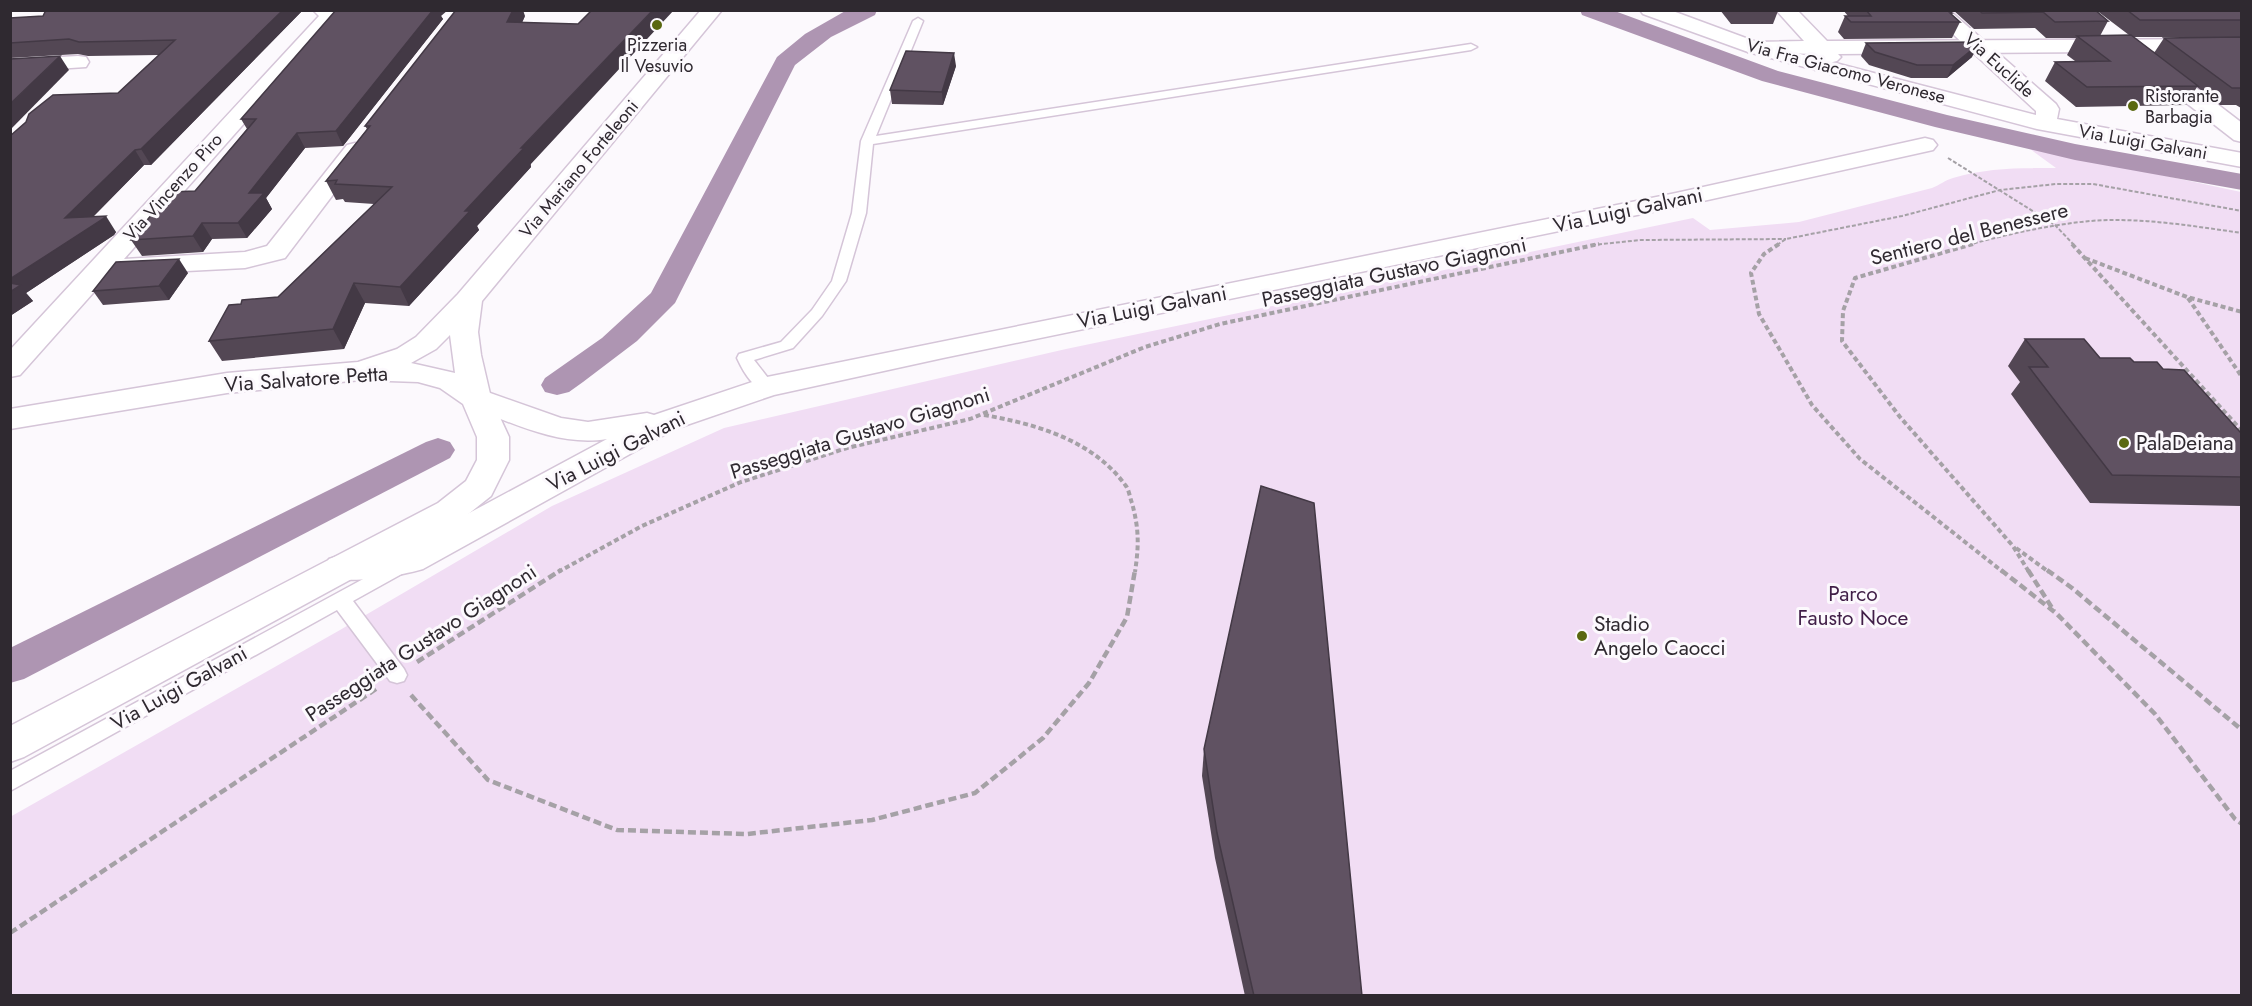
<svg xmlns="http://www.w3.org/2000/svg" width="2252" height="1006" font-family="Jost,sans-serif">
	<rect width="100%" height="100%" fill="#fcf9fd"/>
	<path fill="#f1ddf4" d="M2026 146 2241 192V995H11L10 817 340 630 552 506 724 428 1066 349 1693 218 1710 230 1799 222 1932 188C1940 185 1945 180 1953 178 1987 168 2020 168 2056 168Z"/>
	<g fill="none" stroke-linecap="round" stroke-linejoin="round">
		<g fill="#ae95b2" fill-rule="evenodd">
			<path d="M847 10H877L875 15 831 37 795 65 675 303 637 341 583 382 569 392 557 395 545 392 541 385 545 378 602 338 651 293 777 57 805 34Z"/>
			<path d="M1580 10H1612L1778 71 1947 115 2075 144 2242 174V190L2075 160 1935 127 1762 81 1582 15Z"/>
			<path d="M438 438 450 442 455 450 450 458 24 679 10 683V648L426 442Z"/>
		</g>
		<g stroke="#d5c5d8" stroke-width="3">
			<g id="service">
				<path d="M918 18 923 21 876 136 1471 44 1477 47 1471 50 873 144 866 213 846 281 822 316 793 348 754 360 775 387 773 391C756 395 743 371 737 358L739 354 781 342 812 310 832 281 852 213 861 141 913 21Z"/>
				<path d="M400 559 407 561 409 566 407 571 353 601 404 669 407 675 404 681 397 683 390 681 337 610 10 791V771Z"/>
			</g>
		</g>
		<g stroke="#d5c5d8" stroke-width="3">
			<g id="minor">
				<path d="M313 10H339L341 14 124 259 245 252 267 246 347 145 355 143 363 145 367 150 363 155 285 258 245 268 109 275 20 375 10 377V350L319 16Z"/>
				<path d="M1776 10H1797L1827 41 2242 39V51L1838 54 1841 57 1837 61C1827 64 1823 62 1816 54L1748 52 1745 48 1748 44 1755 42 1804 41Z"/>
				<path d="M78 56 86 57 89 62 86 67 10 72V60Z"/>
				<path d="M2157 63 2165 64 2242 123V142L2234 140 2149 74 2146 69 2149 64Z"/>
				<path d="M1925 138 1933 140 1937 145 1933 150 1676 207 943 358 774 395 675 429 423 569C399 576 352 584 329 577L324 568 329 559 341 555 404 548 607 439C558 447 511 422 465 405L461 398 465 391 476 388 561 418 588 422 647 413 654 415 767 377 1676 193Z"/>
			</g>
		</g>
		<g stroke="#d5c5d8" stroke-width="3">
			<g id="tertiary">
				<path d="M701 10H722L482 301 478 332 481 355 491 398 509 437V460L491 496 462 519 24 757 10 762V726L438 503 466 481 477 460V437L463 404 440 388 418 382 361 380 227 393 10 429V409L227 373 358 362 397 349 416 337 458 294ZM450 335 455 373 411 363 436 349Z"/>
				<path d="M1640 10H1670L1762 44 2036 115V111L1927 10H1949L2056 104 2059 109 2057 119 2242 153V167L2037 129 1748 52 1643 14Z"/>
			</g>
		</g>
		<g stroke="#a5a1a6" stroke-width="2" stroke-dasharray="4 2" stroke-linecap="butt">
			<path d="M1948 158 2055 225 2074 245"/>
			<path d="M1592 245 1641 240 1786 239"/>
			<path d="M1777 245 1786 239 1902 216 2000 190 2056 184H2093L2242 211"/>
			<path d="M1968 245C2008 234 2049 225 2090 221 2141 217 2192 226 2242 233"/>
		</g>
		<g stroke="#a5a1a6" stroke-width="4" stroke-dasharray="5 3" stroke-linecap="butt">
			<path d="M1779 244 1764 254 1751 273 1759 314 1812 405 1860 459 2003 572"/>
			<path d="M1973 244 1855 278 1843 311 1842 341 1900 417 2013 546 2029 572"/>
			<path d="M2072 244 2242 431"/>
			<path d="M2085 258 2187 297 2242 312"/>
			<path d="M2188 298 2242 377"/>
			<path d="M984 415C1036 424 1093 440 1126 486 1129 490 1130 498 1132 503 1139 529 1139 545 1135 572"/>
			<path d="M2016 548 2049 572"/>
			<path d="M558 572 642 526 741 482 847 448 970 419 1145 347 1220 324 1599 244"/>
		</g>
		<g stroke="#a5a1a6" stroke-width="4.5" stroke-dasharray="8 4" stroke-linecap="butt">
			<path d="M2001 570 2057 614 2155 714 2235 819 2242 824"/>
			<path d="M2028 570 2054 611"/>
			<path d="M2047 570 2072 588 2242 730"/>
			<path d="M417 662 561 570"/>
			<path d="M411 695 488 780 617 830 747 834 872 820 975 793 1043 738 1089 683 1127 617 1135 570"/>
			<path d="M10 933 376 689"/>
		</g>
		<use href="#service" fill="#fff" fill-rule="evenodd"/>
		<use href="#minor" fill="#fff" fill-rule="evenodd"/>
		<use href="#tertiary" fill="#fff" fill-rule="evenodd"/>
	</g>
	<g fill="#534754">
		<path d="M303 10 151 165H144L93 217 116 232 114 235 26 293 33 301 10 316V136L118 93 159 55 88 56 78 54 10 58V18L43 16Z"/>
		<path d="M1720 10H1777L1778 11 1773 24H1731Z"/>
		<path d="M1843 10H1949L1952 13V15L1960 22 1952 38 1844 39 1838 32 1845 16H1848Z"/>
		<path d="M1953 10H2095L2108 21 2100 36 2129 35 2096 10H2241V37H2133L2154 53 2164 38 2241 37V108L2236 105H2220L2197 87 2186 105 2076 107 2045 81 2055 62 2075 61 2067 55 2076 38H2046L2035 28 1974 29Z"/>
		<path d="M441 16 443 19 343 146 305 148 266 198 272 209 247 238 212 239 203 252 142 256 131 240 195 191 247 129 241 119Z"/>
		<path d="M525 16 522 23 531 167 477 226 479 230 409 306 365 303 344 349 222 361 209 341 241 304 278 297 374 204 345 202 343 199 336 200 326 181 367 129 365 126Z"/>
		<path d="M1866 43 1972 57 1947 78H1911L1869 65 1861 56Z"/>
		<path d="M956 66 943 105 892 104 890 90Z"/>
		<path d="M188 273 169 300 103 305 93 291Z"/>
		<path d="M2025 339 2100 358 2134 362 2163 369 2241 477V506L2090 503 2011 394 2020 382 2008 366Z"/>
		<path d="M1204 749 1362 996H1245L1215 858 1202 776Z"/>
	</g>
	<g fill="#433945">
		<path d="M283 10H303L151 165 141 149Z"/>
		<path d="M432 10H448L441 16 443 19 343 146 336 131Z"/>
		<path d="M513 10H523L525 16 513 40 507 22Z"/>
		<path d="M653 10H674L530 165 531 167 477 226 479 230 409 306 400 287 465 211 521 148Z"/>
		<path d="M1979 44 1972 57 1947 78 1953 65Z"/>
		<path d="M954 53 956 66 943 105 942 92Z"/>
		<path d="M60 56 69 70 11 129 10 104Z"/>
		<path d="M297 133 305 148 266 198 272 209 247 238 238 223 249 193Z"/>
		<path d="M135 150 144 165 76 234 65 218Z"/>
		<path d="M106 216 116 232 114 235 26 293 33 301 10 316V279Z"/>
		<path d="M202 223 212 239 203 252 193 236Z"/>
		<path d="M179 259 188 273 169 300 159 286Z"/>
		<path d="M354 283 365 303 344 349 333 329Z"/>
	</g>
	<g fill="#605262" stroke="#433945" stroke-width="1.5">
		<path d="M46 10H283L141 149 135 150 65 218 106 216 103 219 10 279V136L26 122 29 114 53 95 118 93 175 40 79 42 69 39 10 43V18L43 16Z"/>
		<path d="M336 10H433L336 131 297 133 249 193H264L238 223H202L193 236 131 240 170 192 195 191 256 119H241Z"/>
		<path d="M456 10H513L507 22 578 24 592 10H653L521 148H524L465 211H470L400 287 354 283 333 329 209 341 229 305 241 304 242 300 278 297 392 187 335 184 337 180 326 181 370 126H365Z"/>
		<path d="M1735 10H1777L1778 11H1736Z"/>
		<path d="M1866 10H1949L1952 13H1950L1960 22H1851L1845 16H1871Z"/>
		<path d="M1979 10H2095L2108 21 2055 22 2043 12 1982 13Z"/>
		<path d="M2127 10H2241V20H2140Z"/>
		<path d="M2131 35 2198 86 2087 87 2055 62 2110 61 2077 36Z"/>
		<path d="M2241 37V88H2232L2164 38Z"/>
		<path d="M1977 42 1979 44 1953 65H1917L1875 52 1866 43Z"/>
		<path d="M906 51 954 53 942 92 890 90Z"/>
		<path d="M60 56 10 104V59Z"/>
		<path d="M179 259 159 286 93 291 116 262Z"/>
		<path d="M10 283 21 285 10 292Z"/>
		<path d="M2025 339H2084L2100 358H2130L2134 362H2157L2163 369 2184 370 2241 433V477L2112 475 2029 367H2048Z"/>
		<path d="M1261 486 1314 503 1362 996H1254L1217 833 1204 749Z"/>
	</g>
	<g fill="#5a6810" stroke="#fcf9fd" stroke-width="2">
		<circle cx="657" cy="25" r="6"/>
		<circle cx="2133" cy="106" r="6"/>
		<circle cx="2124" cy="443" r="6"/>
		<circle cx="1582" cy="636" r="6"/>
	</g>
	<g text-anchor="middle" stroke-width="6" stroke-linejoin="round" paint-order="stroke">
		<g font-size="18" fill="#2f2930" stroke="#fcf9fd">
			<text x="657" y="51">Pizzeria<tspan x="657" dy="21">Il Vesuvio</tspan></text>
			<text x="2145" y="102" text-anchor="start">Ristorante<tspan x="2145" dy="21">Barbagia</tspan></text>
		</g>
		<g font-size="18" fill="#2f2930" stroke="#fcf9fd">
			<text transform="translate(1999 65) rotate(42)" y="6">Via Euclide</text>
			<text transform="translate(1846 71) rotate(15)" y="6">Via Fra Giacomo Veronese</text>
			<text transform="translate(2143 142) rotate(10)" y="6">Via Luigi Galvani</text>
			<text transform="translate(579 169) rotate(-50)" y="6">Via Mariano Forteleoni</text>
			<text transform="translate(173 187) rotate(-48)" y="6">Via Vincenzo Piro</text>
		</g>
		<g font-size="21" fill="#2f2930" stroke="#fcf9fd">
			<text transform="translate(1628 210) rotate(-12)" y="7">Via Luigi Galvani</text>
			<text transform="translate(1969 234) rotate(-14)" y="7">Sentiero del Benessere</text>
			<text transform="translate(1394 272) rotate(-12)" y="7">Passeggiata Gustavo Giagnoni</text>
			<text transform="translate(1152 307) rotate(-11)" y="7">Via Luigi Galvani</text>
			<text transform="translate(306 379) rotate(-4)" y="7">Via Salvatore Petta</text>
			<text transform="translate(860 433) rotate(-17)" y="7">Passeggiata Gustavo Giagnoni</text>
			<text transform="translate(616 451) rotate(-27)" y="7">Via Luigi Galvani</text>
			<text transform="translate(421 643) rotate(-33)" y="7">Passeggiata Gustavo Giagnoni</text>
			<text transform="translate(179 688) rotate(-29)" y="7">Via Luigi Galvani</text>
		</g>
		<g font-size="21" fill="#2f2930" stroke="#fcf9fd" text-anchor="start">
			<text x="2136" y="450">PalaDeiana</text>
			<text x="1594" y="631">Stadio<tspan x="1594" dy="24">Angelo Caocci</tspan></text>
		</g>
		<g font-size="21" fill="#401e47" stroke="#fcf9fd">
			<text x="1853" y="601">Parco<tspan x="1853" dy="24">Fausto Noce</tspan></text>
		</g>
	</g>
	<rect width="2252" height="1006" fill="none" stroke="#2f2930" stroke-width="24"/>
</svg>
